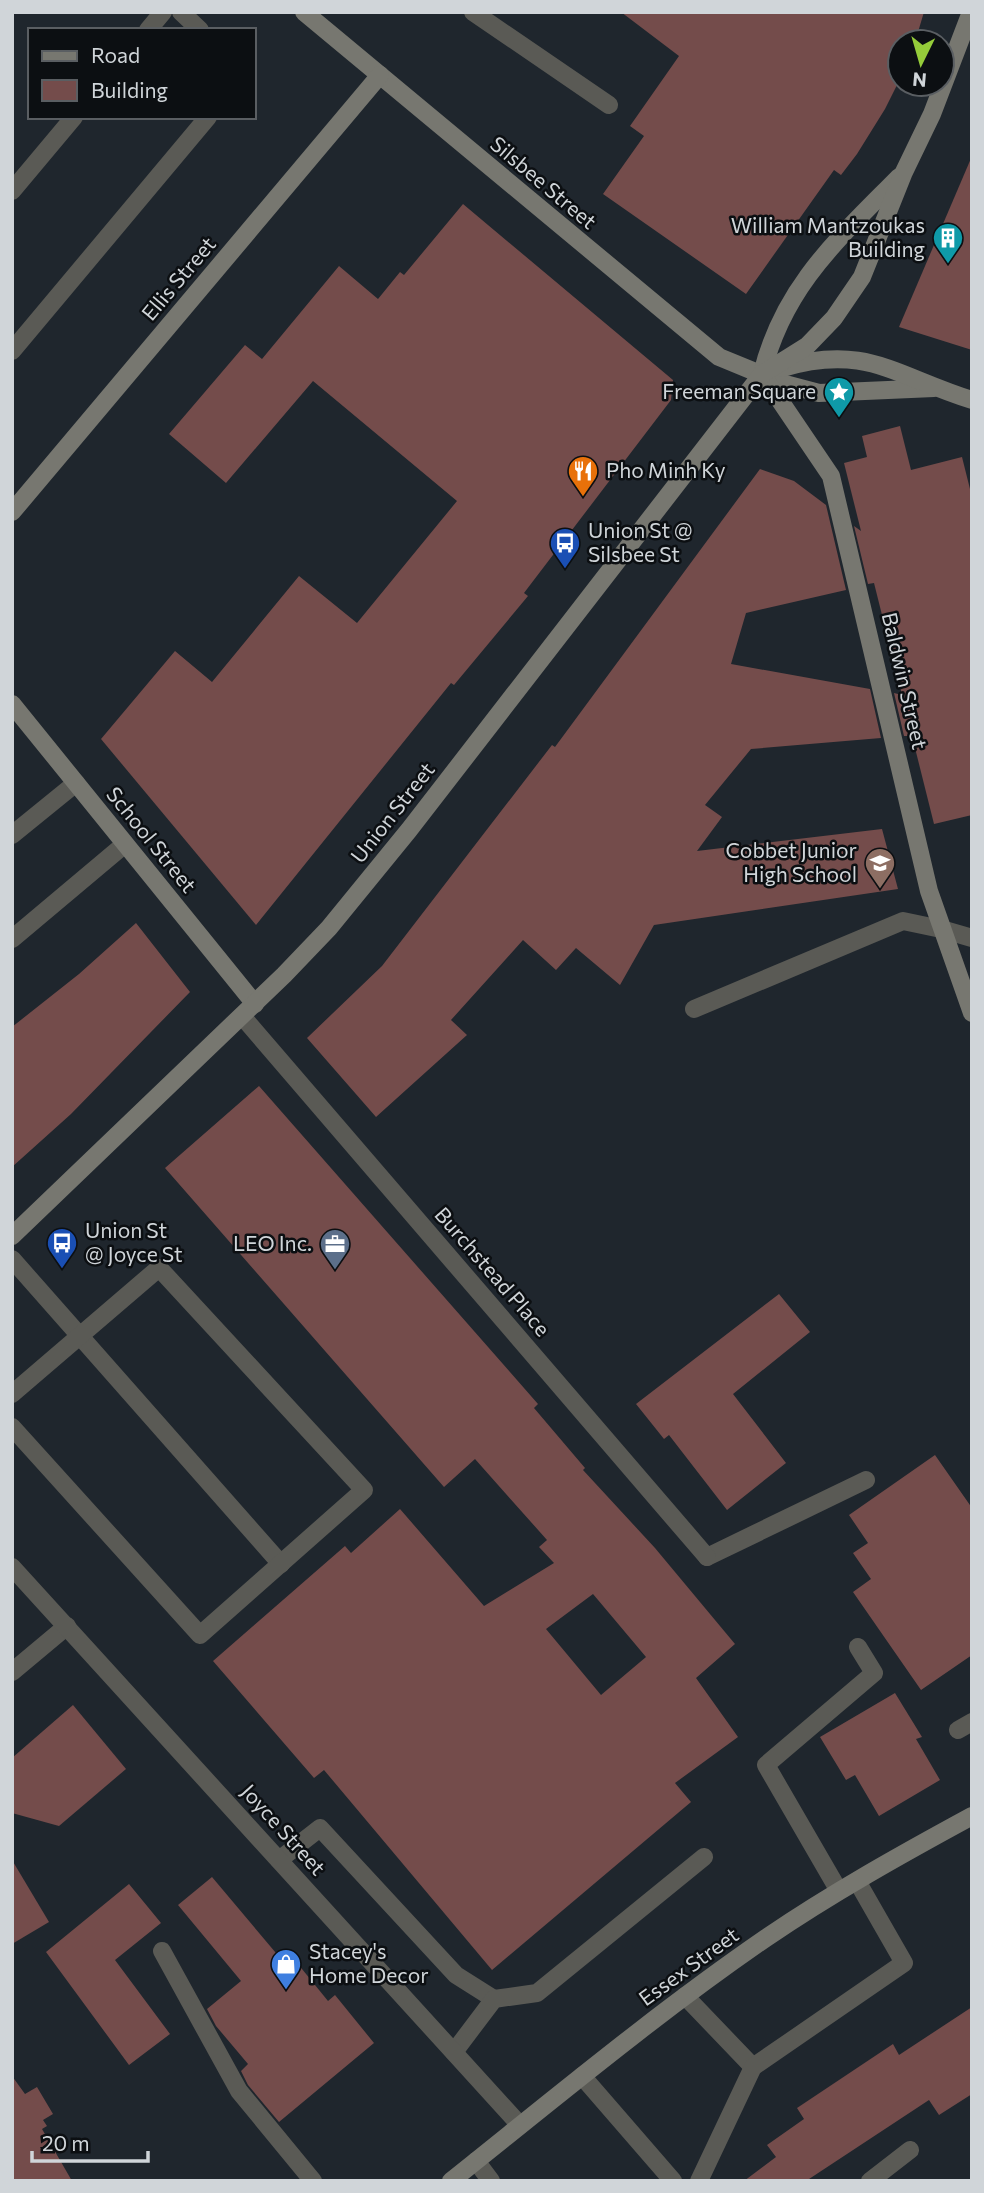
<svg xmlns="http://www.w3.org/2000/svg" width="984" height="2193" font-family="Commissioner,sans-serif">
	<rect width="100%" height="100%" fill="#1f262d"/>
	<g fill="#744c4b" fill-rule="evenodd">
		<path d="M621 12H924L915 42H900V79L885 109 857 154 841 175 834 170 746 294 603 194 644 136 630 126 679 56Z"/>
		<path d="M972 156V350L899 327Z"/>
		<path d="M463 204 673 380 671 400 524 593 528 596 454 685 451 683 256 925 101 739 175 651 212 682 299 576 357 623 457 501 313 381 226 483 169 434 245 345 262 359 339 266 378 299 400 272 404 275Z"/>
		<path d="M900 426 911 470 962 457 972 497V815L934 824 912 736H904L894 693 902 695 874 583 868 584 854 526 861 531 844 463 867 457 862 436Z"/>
		<path d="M760 469 794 481 826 505 846 590 746 613 731 664 870 689 881 738 751 749 705 805 722 817 697 851 882 829 898 889 654 925 620 985 576 948 556 970 523 940 451 1020 467 1035 376 1117 307 1038 382 966 552 745 555 747Z"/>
		<path d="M136 923 190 992 71 1114 12 1167V1027L79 974Z"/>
		<path d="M259 1086 538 1404 534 1408 585 1468 583 1470 655 1548 735 1644 696 1678 738 1737 675 1783 691 1802 492 1970 324 1770 314 1778 213 1661 345 1546 351 1553 400 1509 484 1606 554 1563 539 1547 547 1540 475 1459 444 1487 165 1168ZM593 1594 646 1657 601 1695 546 1629Z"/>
		<path d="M779 1294 810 1332 733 1394 786 1463 727 1510 669 1435 664 1439 636 1404Z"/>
		<path d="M935 1455 972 1508V1655L921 1690 853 1592 871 1579 853 1553 868 1543 849 1515Z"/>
		<path d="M895 1693 922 1737 916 1739 940 1780 879 1816 855 1775 846 1780 820 1737Z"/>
		<path d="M73 1705 126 1769 59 1826 12 1813V1758Z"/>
		<path d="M12 1860 49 1922 12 1944Z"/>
		<path d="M212 1877 281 1959 289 1953 328 2001 335 1995 374 2043 279 2122 248 2085 241 2071 248 2064 216 2026 207 2009 241 1981 178 1905Z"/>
		<path d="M129 1884 161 1923 115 1960 170 2034 129 2065 46 1952Z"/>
		<path d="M972 2007V2094L939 2115 929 2100 806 2181H744L776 2157 767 2145 804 2119 797 2108 893 2044 899 2055Z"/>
		<path d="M12 2076 25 2094 37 2087 53 2114 43 2120 47 2126 42 2129 72 2181H12Z"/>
	</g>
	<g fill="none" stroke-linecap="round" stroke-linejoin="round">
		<g stroke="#5a5a55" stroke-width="18">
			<path d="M181 12 200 30"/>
			<path d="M473 12 609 105"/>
			<path d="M148 30 163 12"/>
			<path d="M12 191 74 117"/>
			<path d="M12 351 208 117"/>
			<path d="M12 835 76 783"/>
			<path d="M12 939 125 844"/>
			<path d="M694 1009 903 921 941 929"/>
			<path d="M12 1259 281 1564"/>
			<path d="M12 1394 159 1268 364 1490 200 1635 12 1427"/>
			<path d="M707 1557 866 1480"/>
			<path d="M12 1672 67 1626"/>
			<path d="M958 1730 972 1722"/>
			<path d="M279 1860 320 1828 456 1975 494 1999"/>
			<path d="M839 1891 766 1765 874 1673 858 1647"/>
			<path d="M685 1996 753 2067"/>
			<path d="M454 2052 494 1999 537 1993 704 1857"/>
			<path d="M699 2181 753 2067 904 1963 857 1881"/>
			<path d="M870 2181 910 2150"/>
		</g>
		<g stroke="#5a5a55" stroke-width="18">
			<path d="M941 929 972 938"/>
			<path d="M242 1016 707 1557"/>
			<path d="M12 1567 520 2125"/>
			<path d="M162 1951 239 2091 313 2181"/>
			<path d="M582 2076 673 2181"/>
			<path d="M476 2161 491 2181"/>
		</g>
		<g stroke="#777770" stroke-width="18">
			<path d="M304 12 719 357 785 384 819 393 934 388"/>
			<path d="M782 368C866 343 895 376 972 400"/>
			<path d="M762 374 831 476 929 891 972 1013"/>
			<path d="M762 374C783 287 838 239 899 177"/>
			<path d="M12 512 380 75"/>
			<path d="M12 704 255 1004"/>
			<path d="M12 1236 284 975 329 928 409 830 762 374 807 346 834 318 862 277 904 172 932 114 971 12"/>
			<path d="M451 2181C555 2098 657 2013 766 1938 832 1893 902 1854 972 1816"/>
		</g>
	</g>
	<defs>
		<g id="building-pin" transform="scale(1.575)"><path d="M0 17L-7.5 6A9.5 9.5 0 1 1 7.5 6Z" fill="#0f9aa8" stroke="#0c0f12"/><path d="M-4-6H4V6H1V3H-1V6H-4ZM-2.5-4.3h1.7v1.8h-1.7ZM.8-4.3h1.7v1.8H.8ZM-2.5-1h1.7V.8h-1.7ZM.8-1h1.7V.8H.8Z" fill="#fff"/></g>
		<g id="sight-pin" transform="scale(1.575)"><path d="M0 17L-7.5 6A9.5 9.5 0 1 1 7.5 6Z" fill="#0f9aa8" stroke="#0c0f12"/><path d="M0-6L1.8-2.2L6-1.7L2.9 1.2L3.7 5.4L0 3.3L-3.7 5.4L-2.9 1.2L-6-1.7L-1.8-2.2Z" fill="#fff"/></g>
		<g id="restaurant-pin" transform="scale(1.575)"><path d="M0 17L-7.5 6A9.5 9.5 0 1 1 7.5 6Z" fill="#e8710a" stroke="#0c0f12"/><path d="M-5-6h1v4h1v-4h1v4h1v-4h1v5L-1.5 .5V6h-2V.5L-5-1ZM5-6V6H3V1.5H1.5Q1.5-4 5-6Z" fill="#fff"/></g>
		<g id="bus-pin" transform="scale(1.575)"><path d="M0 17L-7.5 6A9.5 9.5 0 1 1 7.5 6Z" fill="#1a4fb4" stroke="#0c0f12"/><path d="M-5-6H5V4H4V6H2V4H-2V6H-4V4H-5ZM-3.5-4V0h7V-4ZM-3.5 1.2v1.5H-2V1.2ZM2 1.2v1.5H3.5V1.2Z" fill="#fff"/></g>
		<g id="school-pin" transform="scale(1.575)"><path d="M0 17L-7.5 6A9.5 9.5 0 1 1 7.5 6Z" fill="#8d6e63" stroke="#0c0f12"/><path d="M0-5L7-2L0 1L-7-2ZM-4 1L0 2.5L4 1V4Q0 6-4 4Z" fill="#fff"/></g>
		<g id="office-pin" transform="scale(1.575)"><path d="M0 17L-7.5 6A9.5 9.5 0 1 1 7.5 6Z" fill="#5c6f8a" stroke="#0c0f12"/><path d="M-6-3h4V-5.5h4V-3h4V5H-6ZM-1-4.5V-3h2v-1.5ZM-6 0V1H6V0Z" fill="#fff"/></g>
		<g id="shop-pin" transform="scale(1.575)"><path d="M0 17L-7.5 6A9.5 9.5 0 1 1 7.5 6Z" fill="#3f7fe0" stroke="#0c0f12"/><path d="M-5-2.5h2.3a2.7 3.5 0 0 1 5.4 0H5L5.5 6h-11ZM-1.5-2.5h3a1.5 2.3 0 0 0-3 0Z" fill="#fff"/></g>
	</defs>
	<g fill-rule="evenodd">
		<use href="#building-pin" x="948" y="238"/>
		<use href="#sight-pin" x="839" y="392"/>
		<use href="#restaurant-pin" x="583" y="471"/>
		<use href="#bus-pin" x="565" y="543"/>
		<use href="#school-pin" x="880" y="863"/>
		<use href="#bus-pin" x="62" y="1243"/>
		<use href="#office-pin" x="335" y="1244"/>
		<use href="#shop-pin" x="286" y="1964"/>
	</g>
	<g text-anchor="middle" stroke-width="5" stroke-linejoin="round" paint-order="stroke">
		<g font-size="21" fill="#d0d5d9" stroke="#0c0f12">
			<text transform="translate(543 183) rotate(40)" y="7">Silsbee Street</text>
			<text transform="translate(179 279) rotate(-50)" y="7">Ellis Street</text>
			<text transform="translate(904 681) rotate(77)" y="7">Baldwin Street</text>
			<text transform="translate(393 813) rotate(-52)" y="7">Union Street</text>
			<text transform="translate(151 840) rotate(51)" y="7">School Street</text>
			<text transform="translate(492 1272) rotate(49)" y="7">Burchstead Place</text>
			<text transform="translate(283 1830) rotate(48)" y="7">Joyce Street</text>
			<text transform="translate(689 1967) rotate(-36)" y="7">Essex Street</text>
		</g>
		<g font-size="21" fill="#d0d5d9" stroke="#0c0f12" text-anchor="end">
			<text x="925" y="233">William Mantzoukas<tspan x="925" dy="24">Building</tspan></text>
			<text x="816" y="399">Freeman Square</text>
			<text x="606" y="478" text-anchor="start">Pho Minh Ky</text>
			<text x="588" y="538" text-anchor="start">Union St @<tspan x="588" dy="24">Silsbee St</tspan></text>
			<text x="857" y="858">Cobbet Junior<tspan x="857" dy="24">High School</tspan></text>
			<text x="85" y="1238" text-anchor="start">Union St<tspan x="85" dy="24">@ Joyce St</tspan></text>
			<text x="312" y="1251">LEO Inc.</text>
			<text x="309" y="1959" text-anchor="start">Stacey's<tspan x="309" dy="24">Home Decor</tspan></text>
		</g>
	</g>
	<rect width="984" height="2193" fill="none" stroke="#d0d5d9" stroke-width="28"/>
	<rect x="28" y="28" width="228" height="91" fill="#0c0f12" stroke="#5a5e62" stroke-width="2"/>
	<rect x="42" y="51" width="35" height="10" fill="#777770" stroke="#5a5e62" stroke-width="2"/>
	<text x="91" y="63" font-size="21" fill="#d0d5d9">Road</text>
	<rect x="42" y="80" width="35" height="21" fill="#744c4b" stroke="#5a5e62" stroke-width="2"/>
	<text x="91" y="98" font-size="21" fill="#d0d5d9">Building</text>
	<g transform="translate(921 63) rotate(185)"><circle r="33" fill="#0c0f12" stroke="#5a5e62" stroke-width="2"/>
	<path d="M0-5L12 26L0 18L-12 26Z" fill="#95cc3a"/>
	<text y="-10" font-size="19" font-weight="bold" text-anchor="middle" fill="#d0d5d9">N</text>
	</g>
	<path d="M32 2151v10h116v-10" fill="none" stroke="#d0d5d9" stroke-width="3.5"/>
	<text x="42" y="2151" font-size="21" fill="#d0d5d9" stroke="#0c0f12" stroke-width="5" paint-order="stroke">20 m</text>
</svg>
